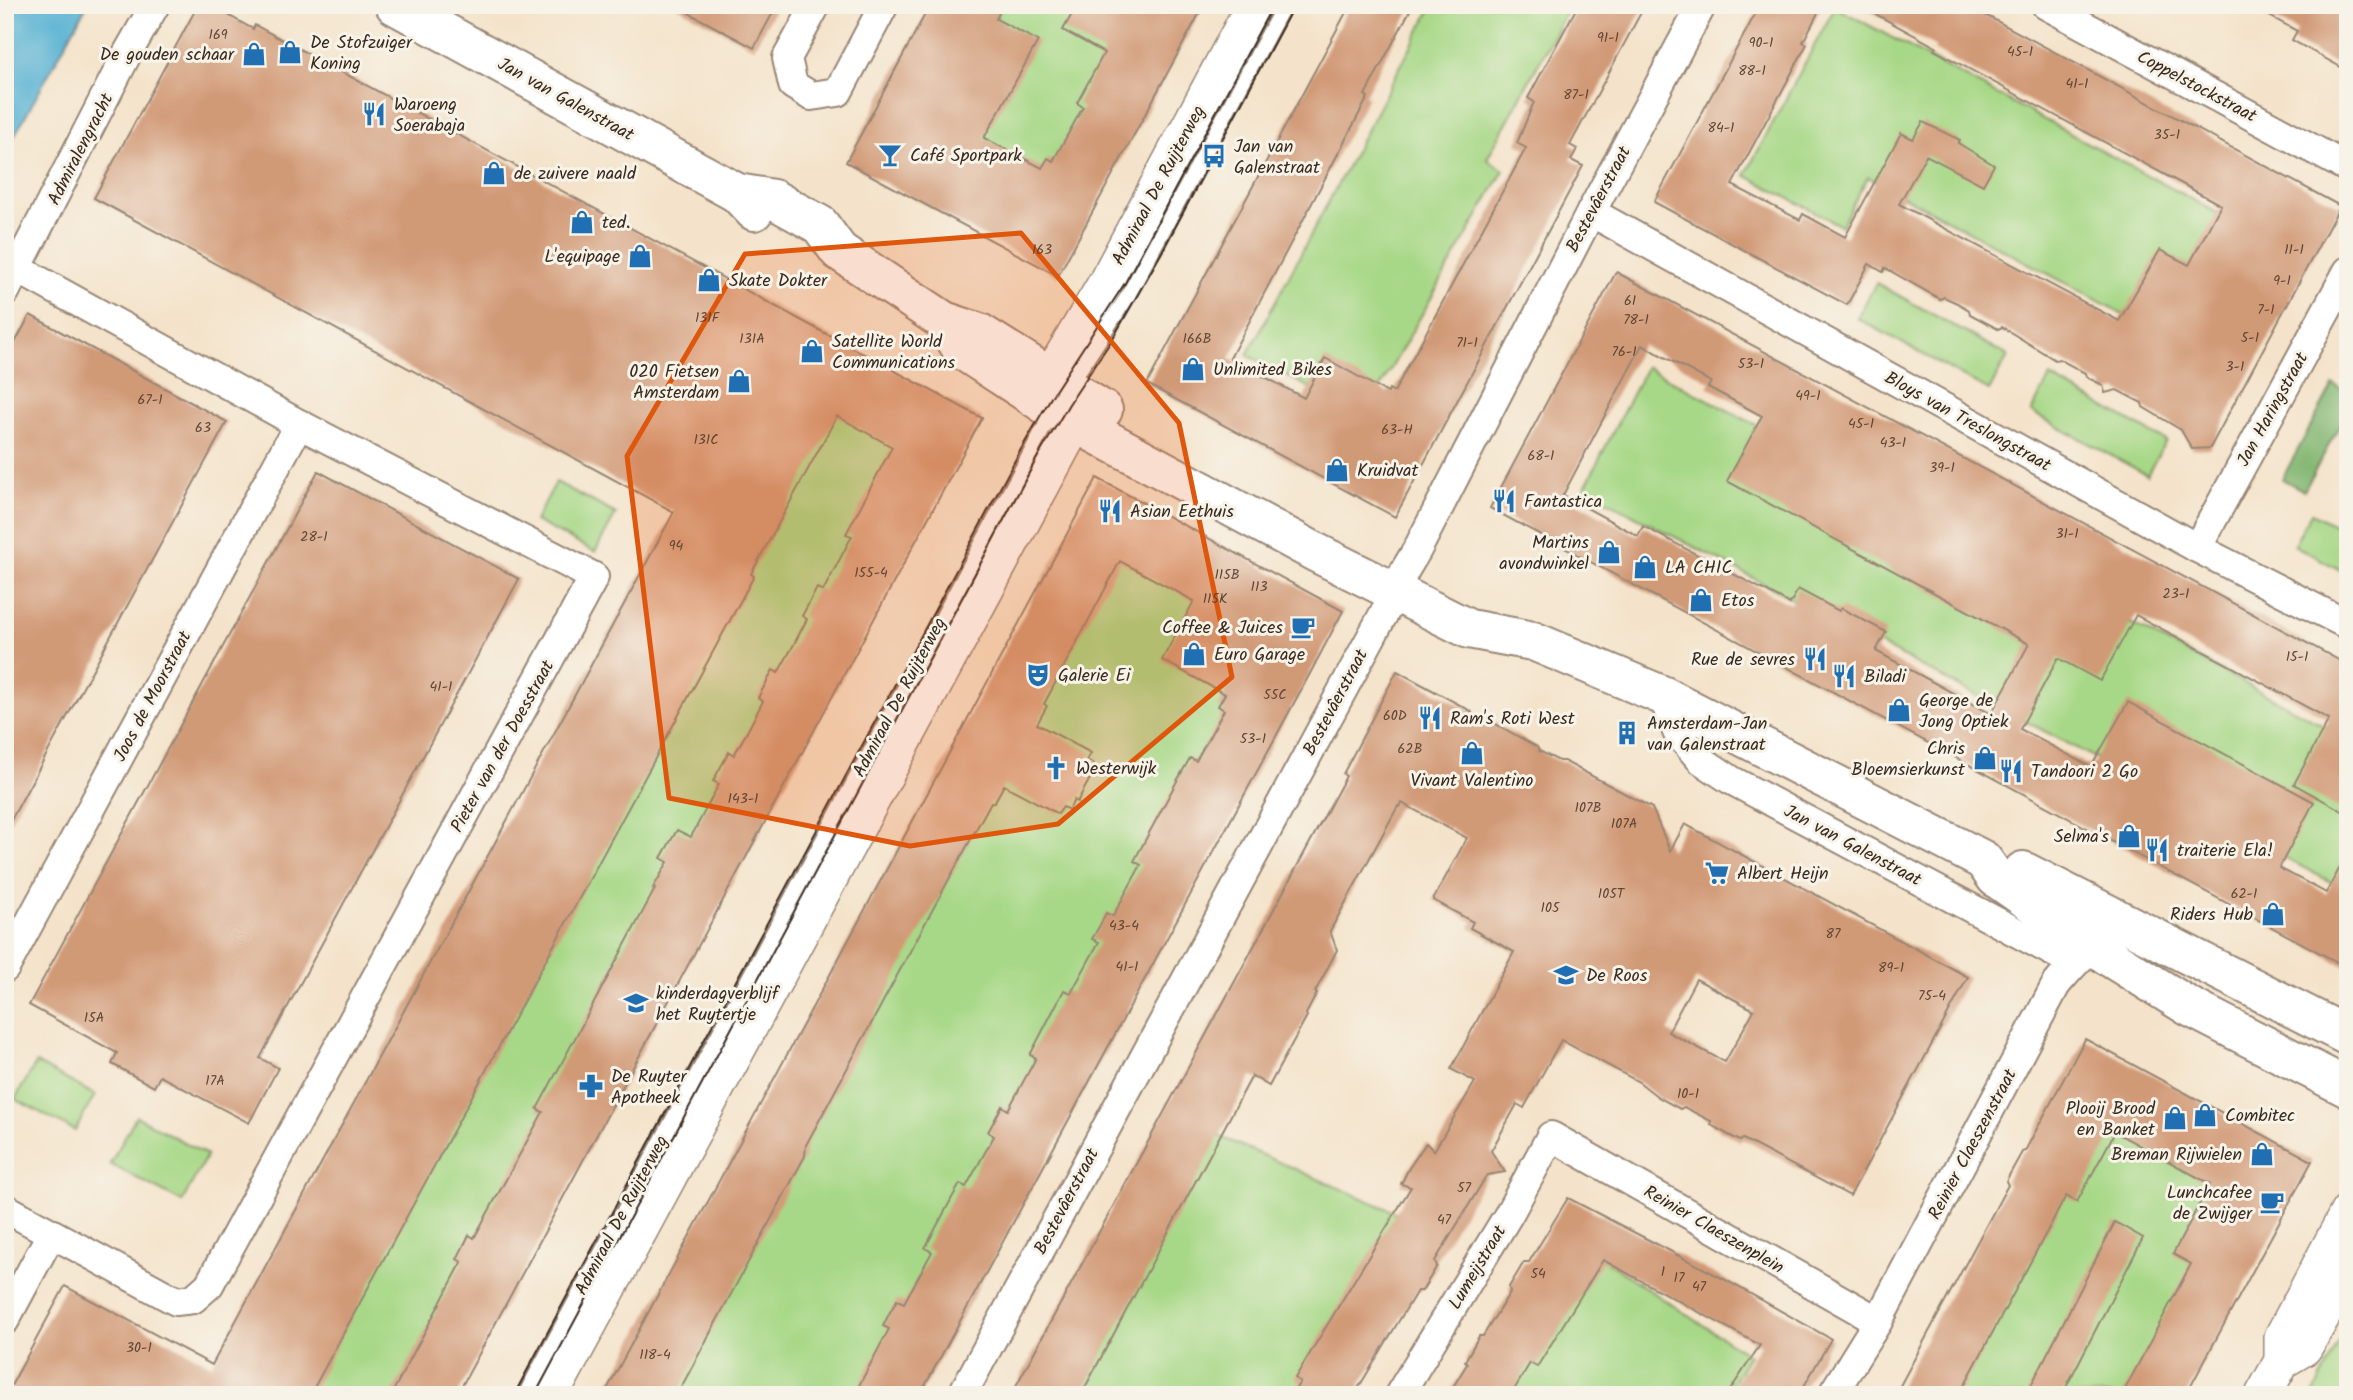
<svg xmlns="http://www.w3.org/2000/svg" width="2353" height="1400" font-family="Kalam,sans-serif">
	<rect width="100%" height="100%" fill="#f7f3e8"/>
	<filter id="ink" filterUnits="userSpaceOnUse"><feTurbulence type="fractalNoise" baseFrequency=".0143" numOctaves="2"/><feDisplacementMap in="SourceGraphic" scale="14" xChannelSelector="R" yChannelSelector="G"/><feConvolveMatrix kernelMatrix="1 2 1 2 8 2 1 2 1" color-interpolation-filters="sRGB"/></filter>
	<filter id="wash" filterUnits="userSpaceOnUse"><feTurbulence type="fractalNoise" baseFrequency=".00686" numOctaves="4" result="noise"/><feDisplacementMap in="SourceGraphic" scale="28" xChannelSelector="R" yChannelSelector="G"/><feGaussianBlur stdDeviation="1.57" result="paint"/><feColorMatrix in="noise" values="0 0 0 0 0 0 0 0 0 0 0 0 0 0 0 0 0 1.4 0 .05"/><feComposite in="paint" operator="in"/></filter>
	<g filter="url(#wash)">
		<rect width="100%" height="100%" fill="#f4e3ca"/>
		<g fill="#a7d887" stroke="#718152" stroke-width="2">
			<path d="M971 5H1166L1035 256 893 164Z"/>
			<path d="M1433 5H1570L1487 159 1504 170 1364 416 1247 355Z"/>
			<path d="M1835 7 2247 229 2186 348 1868 177 1841 226 1745 175Z"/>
			<path d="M223 52 931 428 401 1395H254L735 499Z"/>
			<path d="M1876 283 2008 356 1989 391 1857 318Z"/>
			<path d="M1646 367 2348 738V891L1584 489Z"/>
			<path d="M2050 377 2166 441 2147 475 2031 412Z"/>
			<path d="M556 482 616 514 595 552 535 521Z"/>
			<path d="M2311 513 2348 532V574L2294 545Z"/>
			<path d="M1102 548 1275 645 872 1395H661Z"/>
			<path d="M36 1063 95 1095 75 1131 15 1099Z"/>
			<path d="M2112 1093 2267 1163 2140 1395H1933Z"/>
			<path d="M136 1116 207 1155 182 1202 110 1164Z"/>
			<path d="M1202 1129 1411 1219 1308 1395H1060Z"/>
			<path d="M1588 1250 1749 1355 1725 1395H1499Z"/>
			<path d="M2348 1323V1395H2313Z"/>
		</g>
		<path fill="#85b874" stroke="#607149" stroke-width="2" d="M2333 385 2348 393V410L2304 491 2282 479Z"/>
		<path fill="#55b1d3" stroke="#486e78" stroke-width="2" d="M5 5H87L5 153Z"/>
		<g id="blocks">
			<g fill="#d19a77" fill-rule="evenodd">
				<path d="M198 5H210L253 29 255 25 982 418 457 1395H391L462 1262 457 1259 469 1235 474 1238 543 1112 537 1109 655 889 653 888 668 862 661 858 677 830 691 837 719 784 713 781 729 752 734 755 748 730 763 701 758 698 773 670 778 673 793 646 807 619 802 616 817 588 823 591 852 536 846 534 892 447 837 416 751 574 754 576 310 1395H6L65 1286 212 1365 674 512 94 198Z"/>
				<path d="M674 5H777L754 48Z"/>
				<path d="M930 5H1003L996 19 1038 41 984 138 1042 168 1048 158 1053 161 1083 107 1077 103 1104 53 1063 30 1077 5H1204L1058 276 846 162Z"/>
				<path d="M1350 5H1413L1365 95 1368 97 1230 358 1304 398 1325 358 1388 393 1389 389 1394 392 1526 148 1517 143 1534 102 1528 98 1578 5H1645L1570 145 1577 149 1571 160 1583 166 1395 517 1147 384Z"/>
				<path d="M1760 5H1822L1803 42 1807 44 1732 185 1800 220 1803 214 1845 237 1901 133 1913 139 1923 122 1960 140 1958 143 1994 165 1983 185 1926 155 1899 204 2119 321 2160 250 2189 265 2221 205 1934 50 1936 47 1859 5H1967L2340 206 2210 448 2192 449 2181 430 2143 407 2142 403 2117 390 2105 393 2103 385 2086 377 2085 373 2059 359 2055 360 2002 327 1998 329 1970 314 1969 310 1957 303 1944 297 1940 299 1885 268 1883 272 1869 264 1847 305 1654 202Z"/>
				<path d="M2249 5H2348V71L2292 40 2297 31Z"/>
				<path d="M1616 272 2348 665V814L2294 784 2329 719 2136 615 2100 681 2058 658 2020 729 2091 767 2128 702 2314 802 2279 868 2326 893 2348 853V968L1490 508ZM1642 345 1711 382 1708 387 1762 416 1727 481 2029 644 1991 714 1876 651 1886 632 1841 608 1839 611 1798 589 1790 604 1643 526 1638 536 1563 495Z"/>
				<path d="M30 315 227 422 5 831V361Z"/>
				<path d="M318 471 519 579 260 1058 278 1068 249 1123 160 1076 154 1087 112 1064 117 1053 29 1005Z"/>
				<path d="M1097 478 1343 611 1314 666 920 1395H854L889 1329 883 1326 890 1312 897 1300 904 1303 932 1252 925 1248 953 1196 960 1184 966 1187 994 1136 988 1132 1002 1106 1008 1110 1036 1058 1030 1055 1064 990 1071 993 1099 942 1092 939 1100 925 1106 913 1113 916 1141 865 1134 861 1178 779 1190 758 1196 761 1224 710 1218 706 1225 694 1162 660 1194 601 1120 561 1044 704 1047 706 1037 724 1091 753 1087 760 1094 764 1088 773 1092 775 1077 802 1074 800 1069 810 1063 807 1058 814 1004 785 994 803 991 802 928 918 806 1145 805 1156 677 1395H604Z"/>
				<path d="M1397 671 1471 711 1473 715 1489 724 1494 723 1537 747 1539 751 1559 761H1564L1652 808 1670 851 1685 824 1968 977 1850 1196 1743 1139 1740 1141 1727 1134 1711 1125V1121L1684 1107 1680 1109 1658 1097 1639 1082 1561 1040 1524 1108 1517 1104 1491 1151 1505 1172 1487 1175 1435 1261 1437 1266 1422 1291H1417L1354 1395H1292L1300 1382 1295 1378 1411 1187 1401 1184 1409 1168 1426 1143 1434 1151 1475 1082 1451 1069 1514 952 1470 928 1473 922 1433 900 1467 838 1402 803 1400 807 1398 806 1330 931 1337 950 1315 992 1317 993 1306 1014 1307 1016 1269 1086 1252 1076 1081 1395H1011L1346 776 1343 774ZM1696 979 1754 1010 1725 1062 1668 1032Z"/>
				<path d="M2085 1039 2312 1161 2186 1395H2122L2191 1264 2173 1254 2210 1184 2115 1132 2077 1202 2066 1196 1959 1395H1895L2008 1185 2006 1181 2022 1152 2025 1151Z"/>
				<path d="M1568 1198 1722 1278 1831 1339 1799 1395H1727L1760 1345 1603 1260 1537 1367 1530 1363 1511 1395H1448L1467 1364 1465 1361 1479 1336H1483L1510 1292 1509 1287 1524 1262H1529Z"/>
				<path d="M2115 1222 2143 1238 2062 1395H2026Z"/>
			</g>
		</g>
	</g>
	<g filter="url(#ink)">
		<use href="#blocks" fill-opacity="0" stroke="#988674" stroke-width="2"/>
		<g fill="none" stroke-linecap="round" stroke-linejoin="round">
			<g stroke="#988674" stroke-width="18">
				<g id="service">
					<path d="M1069 386 1126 299 1284 5"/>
					<path d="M525 1395 1054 409"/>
				</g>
			</g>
			<g stroke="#988674" stroke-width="32">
				<g id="minor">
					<path d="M816 5 787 58 793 85 811 96 838 92 884 5"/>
					<path d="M2046 5 2348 168"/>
					<path d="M1591 212 2197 548 2348 625"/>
					<path d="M5 292 127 54 155 5"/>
					<path d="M2197 548 2348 271"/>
					<path d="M1662 695 1678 734 1701 760 1731 780 2074 963"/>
					<path d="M5 968 299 424"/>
					<path d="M5 1208 176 1301 193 1299 209 1285 594 577 299 424 18 269"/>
					<path d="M5 1320 51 1234"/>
					<path d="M962 1395 1395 593 1405 570 1417 550 1591 212 1702 5"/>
					<path d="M1399 1395 1509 1214 1551 1136 1878 1321"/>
					<path d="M1832 1395 1878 1321 2056 985C2072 966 2086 948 2110 940"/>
				</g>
			</g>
			<g stroke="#988674" stroke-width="38">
				<g id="tertiary">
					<path d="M1037 399 1104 286 1254 5"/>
					<path d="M2282 1361 2304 1348 2348 1272"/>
					<path d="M551 1395 1088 400"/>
					<path d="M2263 1395 2282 1361V1337L2348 1212"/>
				</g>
			</g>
			<g stroke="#988674" stroke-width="42">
				<g id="secondary">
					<path d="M395 5 737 193 754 211"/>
					<path d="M737 193 773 199 820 225 839 251 944 321 980 333 1103 410"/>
					<path d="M944 321 962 350 1046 405 1096 434 1317 553 1469 629 1533 641 1662 695 1983 860 1996 878 2111 958 2188 1006 2348 1088"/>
					<path d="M2023 871 2348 1036"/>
				</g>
			</g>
			<use href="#service" stroke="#fff" stroke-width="14"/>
			<use href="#minor" stroke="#fff" stroke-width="28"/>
			<use href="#tertiary" stroke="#fff" stroke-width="35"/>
			<use href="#secondary" stroke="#fff" stroke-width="38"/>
			<g stroke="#3b2a1e" stroke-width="2">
				<path d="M514 1395 1020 451 1053 394 1125 283 1273 5"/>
				<path d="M535 1395 1036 460 1069 404 1113 338 1162 252 1294 5"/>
			</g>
		</g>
	</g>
	<path fill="#df570d" fill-opacity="0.2" stroke="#df570d" stroke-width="5" stroke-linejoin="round" d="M1021 233 1179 423 1232 677 1058 824 910 846 669 798 627 456 745 254Z"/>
	<defs>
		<g id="shop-bare" transform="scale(1.89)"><path d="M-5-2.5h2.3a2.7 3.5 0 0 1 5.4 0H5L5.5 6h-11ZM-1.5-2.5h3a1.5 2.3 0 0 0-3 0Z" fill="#1f6fb2" stroke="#f7f3e8" stroke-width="2.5" paint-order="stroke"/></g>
		<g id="restaurant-bare" transform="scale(1.89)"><path d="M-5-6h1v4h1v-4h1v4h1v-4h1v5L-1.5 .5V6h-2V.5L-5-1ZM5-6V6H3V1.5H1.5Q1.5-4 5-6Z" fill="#1f6fb2" stroke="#f7f3e8" stroke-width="2.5" paint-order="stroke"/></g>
		<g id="bar-bare" transform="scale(1.89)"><path d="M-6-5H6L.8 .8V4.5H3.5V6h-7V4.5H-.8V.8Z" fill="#1f6fb2" stroke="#f7f3e8" stroke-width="2.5" paint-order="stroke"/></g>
		<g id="bus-bare" transform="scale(1.89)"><path d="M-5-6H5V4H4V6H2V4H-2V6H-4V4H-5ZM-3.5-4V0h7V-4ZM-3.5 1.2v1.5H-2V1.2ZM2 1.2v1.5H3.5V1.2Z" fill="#1f6fb2" stroke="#f7f3e8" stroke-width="2.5" paint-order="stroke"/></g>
		<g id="cafe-bare" transform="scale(1.89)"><path d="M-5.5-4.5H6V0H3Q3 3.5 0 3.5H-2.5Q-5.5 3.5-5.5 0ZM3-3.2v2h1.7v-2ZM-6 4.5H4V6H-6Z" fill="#1f6fb2" stroke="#f7f3e8" stroke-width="2.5" paint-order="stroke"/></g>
		<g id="theatre-bare" transform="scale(1.89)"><path d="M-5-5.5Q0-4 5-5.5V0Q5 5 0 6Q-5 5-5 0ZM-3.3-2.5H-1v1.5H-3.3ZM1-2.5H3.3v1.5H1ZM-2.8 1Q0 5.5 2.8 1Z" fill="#1f6fb2" stroke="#f7f3e8" stroke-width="2.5" paint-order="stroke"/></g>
		<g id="building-bare" transform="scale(1.89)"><path d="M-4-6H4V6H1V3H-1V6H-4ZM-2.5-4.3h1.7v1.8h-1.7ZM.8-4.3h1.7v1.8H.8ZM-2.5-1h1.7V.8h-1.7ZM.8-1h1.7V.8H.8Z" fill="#1f6fb2" stroke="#f7f3e8" stroke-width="2.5" paint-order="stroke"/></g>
		<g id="church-bare" transform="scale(1.89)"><path d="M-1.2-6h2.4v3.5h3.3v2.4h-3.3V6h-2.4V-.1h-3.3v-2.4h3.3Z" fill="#1f6fb2" stroke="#f7f3e8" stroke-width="2.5" paint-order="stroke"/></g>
		<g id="supermarket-bare" transform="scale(1.89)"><path d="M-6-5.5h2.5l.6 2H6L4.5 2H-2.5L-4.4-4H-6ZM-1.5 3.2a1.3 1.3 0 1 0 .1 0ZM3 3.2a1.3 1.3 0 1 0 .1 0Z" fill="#1f6fb2" stroke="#f7f3e8" stroke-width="2.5" paint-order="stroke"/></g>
		<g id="school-bare" transform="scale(1.89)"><path d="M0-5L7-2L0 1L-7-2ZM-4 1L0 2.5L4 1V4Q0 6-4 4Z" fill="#1f6fb2" stroke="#f7f3e8" stroke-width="2.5" paint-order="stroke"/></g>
		<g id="pharmacy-bare" transform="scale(1.89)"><path d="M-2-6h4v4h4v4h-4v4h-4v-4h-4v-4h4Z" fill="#1f6fb2" stroke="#f7f3e8" stroke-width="2.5" paint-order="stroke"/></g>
	</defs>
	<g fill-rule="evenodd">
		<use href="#shop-bare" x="290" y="52"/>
		<use href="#shop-bare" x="254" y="54"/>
		<use href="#restaurant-bare" x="374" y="114"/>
		<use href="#bar-bare" x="890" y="155"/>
		<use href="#bus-bare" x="1214" y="156"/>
		<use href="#shop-bare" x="494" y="173"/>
		<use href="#shop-bare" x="582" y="222"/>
		<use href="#shop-bare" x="640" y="256"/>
		<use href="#shop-bare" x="709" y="280"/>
		<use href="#shop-bare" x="812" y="351"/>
		<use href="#shop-bare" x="1193" y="369"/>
		<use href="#shop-bare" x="739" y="381"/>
		<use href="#shop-bare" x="1337" y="470"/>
		<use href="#restaurant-bare" x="1504" y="501"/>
		<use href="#restaurant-bare" x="1110" y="511"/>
		<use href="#shop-bare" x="1609" y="552"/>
		<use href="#shop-bare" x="1645" y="567"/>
		<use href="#shop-bare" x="1701" y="600"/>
		<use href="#cafe-bare" x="1303" y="627"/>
		<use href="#shop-bare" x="1194" y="654"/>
		<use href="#restaurant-bare" x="1815" y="659"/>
		<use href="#theatre-bare" x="1038" y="675"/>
		<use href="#restaurant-bare" x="1844" y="676"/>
		<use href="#shop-bare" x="1899" y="710"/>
		<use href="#restaurant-bare" x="1430" y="718"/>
		<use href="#building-bare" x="1627" y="733"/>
		<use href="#shop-bare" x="1472" y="753"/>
		<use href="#shop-bare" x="1985" y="758"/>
		<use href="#church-bare" x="1056" y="768"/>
		<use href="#restaurant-bare" x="2011" y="771"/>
		<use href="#shop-bare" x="2129" y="836"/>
		<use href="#restaurant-bare" x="2157" y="850"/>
		<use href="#supermarket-bare" x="1717" y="873"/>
		<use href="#shop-bare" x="2273" y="914"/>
		<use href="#school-bare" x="1566" y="975"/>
		<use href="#school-bare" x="636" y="1003"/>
		<use href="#pharmacy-bare" x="591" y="1086"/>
		<use href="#shop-bare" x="2205" y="1115"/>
		<use href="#shop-bare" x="2175" y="1118"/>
		<use href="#shop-bare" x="2262" y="1154"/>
		<use href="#cafe-bare" x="2272" y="1202"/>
	</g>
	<g text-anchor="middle" stroke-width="6" stroke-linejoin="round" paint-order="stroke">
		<g font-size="14" fill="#604634">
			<text x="218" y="39">169</text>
			<text x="1608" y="42">91-1</text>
			<text x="1761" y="47">90-1</text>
			<text x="2020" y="56">45-1</text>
			<text x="1752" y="75">88-1</text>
			<text x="2077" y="88">41-1</text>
			<text x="1576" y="99">87-1</text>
			<text x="1721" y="132">84-1</text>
			<text x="2167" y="139">35-1</text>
			<text x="1042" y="254">163</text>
			<text x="2294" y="254">11-1</text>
			<text x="2282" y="285">9-1</text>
			<text x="1630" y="305">61</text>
			<text x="2266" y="314">7-1</text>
			<text x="707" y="322">131F</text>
			<text x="1636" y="324">78-1</text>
			<text x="2250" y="342">5-1</text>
			<text x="752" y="343">131A</text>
			<text x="1197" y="343">166B</text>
			<text x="1467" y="347">71-1</text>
			<text x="1624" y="356">76-1</text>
			<text x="1751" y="368">53-1</text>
			<text x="2235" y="371">3-1</text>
			<text x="1808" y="400">49-1</text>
			<text x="150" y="404">67-1</text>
			<text x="1861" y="428">45-1</text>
			<text x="203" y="432">63</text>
			<text x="1397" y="434">63-H</text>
			<text x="706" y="444">131C</text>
			<text x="1893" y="447">43-1</text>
			<text x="1541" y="460">68-1</text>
			<text x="1942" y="472">39-1</text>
			<text x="2067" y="538">31-1</text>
			<text x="314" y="541">28-1</text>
			<text x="676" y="550">94</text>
			<text x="871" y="577">155-4</text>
			<text x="1227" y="579">115B</text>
			<text x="1259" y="591">113</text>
			<text x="2176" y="598">23-1</text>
			<text x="1215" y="603">115K</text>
			<text x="2297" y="661">15-1</text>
			<text x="441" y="691">41-1</text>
			<text x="1275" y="699">55C</text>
			<text x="1395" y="720">60D</text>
			<text x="1253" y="743">53-1</text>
			<text x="1410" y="753">62B</text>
			<text x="743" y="803">143-1</text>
			<text x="1588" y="812">107B</text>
			<text x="1624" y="828">107A</text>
			<text x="1611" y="898">105T</text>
			<text x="2244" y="898">62-1</text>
			<text x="1550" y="912">105</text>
			<text x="1124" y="930">43-4</text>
			<text x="1833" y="938">87</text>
			<text x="1127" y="971">41-1</text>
			<text x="1891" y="972">89-1</text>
			<text x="1932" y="1000">75-4</text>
			<text x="94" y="1022">15A</text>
			<text x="215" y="1085">17A</text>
			<text x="1688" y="1098">10-1</text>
			<text x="1464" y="1192">57</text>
			<text x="1444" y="1224">47</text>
			<text x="1663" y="1276">1</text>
			<text x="1538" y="1278">54</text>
			<text x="1679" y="1282">17</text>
			<text x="1699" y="1291">47</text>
			<text x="139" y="1352">30-1</text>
			<text x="655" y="1359">118-4</text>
		</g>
		<g font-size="18" fill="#3b2a1e" stroke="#f7f3e8" text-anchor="start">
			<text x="310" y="48">De Stofzuiger<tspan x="310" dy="21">Koning</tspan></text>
			<text x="234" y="60" text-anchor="end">De gouden schaar</text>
			<text x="394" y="110">Waroeng<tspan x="394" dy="21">Soerabaja</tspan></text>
			<text x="1234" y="152">Jan van<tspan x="1234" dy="21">Galenstraat</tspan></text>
			<text x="910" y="161">Café Sportpark</text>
			<text x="514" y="179">de zuivere naald</text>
			<text x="602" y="228">ted.</text>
			<text x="620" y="262" text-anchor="end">L'equipage</text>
			<text x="729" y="286">Skate Dokter</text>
			<text x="832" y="347">Satellite World<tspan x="832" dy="21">Communications</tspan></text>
			<text x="1213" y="375">Unlimited Bikes</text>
			<text x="719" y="377" text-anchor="end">020 Fietsen<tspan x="719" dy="21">Amsterdam</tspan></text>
			<text x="1357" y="476">Kruidvat</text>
			<text x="1524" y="507">Fantastica</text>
			<text x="1130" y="517">Asian Eethuis</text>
			<text x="1589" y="548" text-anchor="end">Martins<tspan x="1589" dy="21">avondwinkel</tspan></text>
			<text x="1665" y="573">LA CHIC</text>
			<text x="1721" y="606">Etos</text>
			<text x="1283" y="633" text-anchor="end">Coffee &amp; Juices</text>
			<text x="1214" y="660">Euro Garage</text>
			<text x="1795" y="665" text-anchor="end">Rue de sevres</text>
			<text x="1058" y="681">Galerie Ei</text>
			<text x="1864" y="682">Biladi</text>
			<text x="1919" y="706">George de<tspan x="1919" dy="21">Jong Optiek</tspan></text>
			<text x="1450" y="724">Ram's Roti West</text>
			<text x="1647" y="729">Amsterdam-Jan<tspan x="1647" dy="21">van Galenstraat</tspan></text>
			<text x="1965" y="754" text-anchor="end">Chris<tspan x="1965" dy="21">Bloemsierkunst</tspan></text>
			<text x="1076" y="774">Westerwijk</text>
			<text x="2031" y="777">Tandoori 2 Go</text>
			<text x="1472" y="786" text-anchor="middle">Vivant Valentino</text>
			<text x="2109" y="842" text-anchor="end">Selma's</text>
			<text x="2177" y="856">traiterie Ela!</text>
			<text x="1737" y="879">Albert Heijn</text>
			<text x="2253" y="920" text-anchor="end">Riders Hub</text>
			<text x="1586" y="981">De Roos</text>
			<text x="656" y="999">kinderdagverblijf<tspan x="656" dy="21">het Ruytertje</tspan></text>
			<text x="611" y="1082">De Ruyter<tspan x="611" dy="21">Apotheek</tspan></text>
			<text x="2155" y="1114" text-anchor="end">Plooij Brood<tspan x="2155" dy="21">en Banket</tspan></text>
			<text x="2225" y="1121">Combitec</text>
			<text x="2242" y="1160" text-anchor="end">Breman Rijwielen</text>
			<text x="2252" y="1198" text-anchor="end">Lunchcafee<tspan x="2252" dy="21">de Zwijger</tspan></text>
		</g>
		<g font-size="18" fill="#3b2a1e" stroke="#f7f3e8">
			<text transform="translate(2197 86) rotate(28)" y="6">Coppelstockstraat</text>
			<text transform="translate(566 99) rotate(29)" y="6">Jan van Galenstraat</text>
			<text transform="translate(80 149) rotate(-63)" y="6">Admiralengracht</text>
			<text transform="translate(1158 185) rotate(-62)" y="6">Admiraal De Ruijterweg</text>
			<text transform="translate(1598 199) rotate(-62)" y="6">Bestevâerstraat</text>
			<text transform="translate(2272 409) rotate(-61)" y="6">Jan Haringstraat</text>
			<text transform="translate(1968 421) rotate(29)" y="6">Bloys van Treslongstraat</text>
			<text transform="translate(152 696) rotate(-62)" y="6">Joos de Moorstraat</text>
			<text transform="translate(899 697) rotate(-62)" y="6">Admiraal De Ruijterweg</text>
			<text transform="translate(1335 702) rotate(-62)" y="6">Bestevâerstraat</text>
			<text transform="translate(502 746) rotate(-61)" y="6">Pieter van der Doesstraat</text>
			<text transform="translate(1853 845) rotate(28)" y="6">Jan van Galenstraat</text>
			<text transform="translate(1972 1144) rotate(-62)" y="6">Reinier Claeszenstraat</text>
			<text transform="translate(1066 1201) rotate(-62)" y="6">Bestevâerstraat</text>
			<text transform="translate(621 1215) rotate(-62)" y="6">Admiraal De Ruijterweg</text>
			<text transform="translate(1714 1229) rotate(30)" y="6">Reinier Claeszenplein</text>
			<text transform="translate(1477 1267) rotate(-59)" y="6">Lumeijstraat</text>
		</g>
	</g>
	<rect width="2353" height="1400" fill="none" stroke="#f7f3e8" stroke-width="28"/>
</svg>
